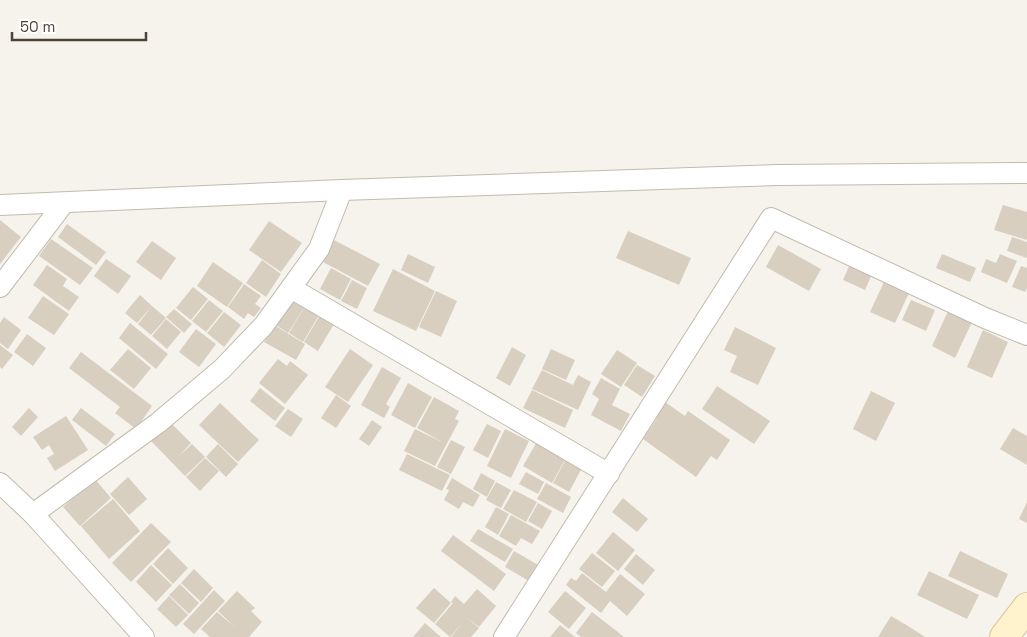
<svg xmlns="http://www.w3.org/2000/svg" width="1027" height="637" font-family="'Space Grotesk',sans-serif">
	<rect width="100%" height="100%" fill="#f6f3ec"/>
	<g fill="#d8cfc1">
		<path d="M1003 205 1027 212V240L994 230Z"/>
		<path d="M0 220 21 237 0 264Z"/>
		<path d="M269 221 302 243 281 272 249 250Z"/>
		<path d="M67 224 106 252 96 265 58 237Z"/>
		<path d="M628 231 691 258 679 285 616 258Z"/>
		<path d="M1012 237 1027 242V258L1007 251Z"/>
		<path d="M51 239 93 268 80 285 39 256Z"/>
		<path d="M334 240 380 264 368 286 323 262Z"/>
		<path d="M152 241 176 258 161 280 136 262Z"/>
		<path d="M778 245 821 269 809 291 766 267Z"/>
		<path d="M408 254 435 267 428 283 401 270Z"/>
		<path d="M942 254 976 268 970 282 936 268Z"/>
		<path d="M1000 254 1017 261 1007 283 981 272 986 259 996 263Z"/>
		<path d="M106 259 131 276 118 294 94 276Z"/>
		<path d="M262 260 281 274 266 297 246 283Z"/>
		<path d="M213 262 243 283 227 307 197 286Z"/>
		<path d="M850 264 872 274 865 290 843 280Z"/>
		<path d="M47 265 67 279 63 286 79 297 69 311 33 285Z"/>
		<path d="M1021 266 1027 268V288L1025 292 1012 287Z"/>
		<path d="M331 268 351 279 340 300 320 289Z"/>
		<path d="M393 269 435 291 416 331 373 311Z"/>
		<path d="M352 280 367 288 357 309 341 301Z"/>
		<path d="M884 282 909 293 895 323 870 312Z"/>
		<path d="M244 284 261 296 255 304 261 308 254 317 248 313 244 319 228 307Z"/>
		<path d="M193 287 208 299 191 320 176 308Z"/>
		<path d="M436 291 457 301 441 337 419 327Z"/>
		<path d="M140 295 152 306 137 323 125 313Z"/>
		<path d="M43 296 69 314 54 335 28 318Z"/>
		<path d="M290 297 305 306 288 333 274 324Z"/>
		<path d="M209 300 223 311 206 332 192 321Z"/>
		<path d="M911 300 935 310 926 331 902 320Z"/>
		<path d="M152 306 166 318 151 335 138 324Z"/>
		<path d="M305 306 319 315 303 342 289 333Z"/>
		<path d="M174 309 192 324 184 333 166 317Z"/>
		<path d="M949 309 973 320 955 358 932 346Z"/>
		<path d="M224 312 241 325 224 347 207 333Z"/>
		<path d="M320 315 334 324 318 351 304 342Z"/>
		<path d="M4 317 21 330 8 349 0 343V323Z"/>
		<path d="M166 319 181 332 167 349 152 336Z"/>
		<path d="M130 323 168 354 156 369 119 338Z"/>
		<path d="M274 325 305 344 296 360 264 342Z"/>
		<path d="M735 327 776 348 758 385 730 372 737 356 724 350Z"/>
		<path d="M196 329 216 344 199 367 179 352Z"/>
		<path d="M983 330 1008 342 992 378 967 367Z"/>
		<path d="M27 334 46 348 33 366 14 352Z"/>
		<path d="M0 345 13 355 2 369 0 367Z"/>
		<path d="M512 347 526 355 510 386 496 378Z"/>
		<path d="M128 349 151 368 134 389 110 370Z"/>
		<path d="M350 349 373 365 348 402 325 387Z"/>
		<path d="M551 349 575 360 566 380 542 369Z"/>
		<path d="M617 350 637 363 621 387 601 374Z"/>
		<path d="M81 352 152 406 136 429 115 413 120 407 69 368Z"/>
		<path d="M278 359 287 366 290 361 308 375 285 404 259 383Z"/>
		<path d="M637 365 655 376 642 397 624 385Z"/>
		<path d="M382 367 401 378 386 404 390 407 384 418 361 405Z"/>
		<path d="M542 370 573 385 578 375 591 382 578 410 532 389Z"/>
		<path d="M601 378 620 389 612 405 630 414 621 431 591 415 599 399 592 394Z"/>
		<path d="M408 383 432 397 415 428 391 415Z"/>
		<path d="M717 386 770 421 754 444 702 409Z"/>
		<path d="M260 388 285 408 275 421 250 401Z"/>
		<path d="M532 390 573 410 565 428 523 408Z"/>
		<path d="M871 391 895 403 876 441 853 429Z"/>
		<path d="M336 395 351 406 336 428 321 418Z"/>
		<path d="M434 397 459 411 455 419 459 421 435 466 404 451 415 429 444 443 417 428Z"/>
		<path d="M665 402 685 416 688 411 730 440 717 460 711 456 696 477 643 439 657 418 655 417Z"/>
		<path d="M220 403 259 440 238 462 199 425Z"/>
		<path d="M29 408 38 417 21 436 12 427Z"/>
		<path d="M81 408 115 434 106 446 72 420Z"/>
		<path d="M288 409 303 419 291 437 275 426Z"/>
		<path d="M66 416 88 450 55 471 47 458 54 454 49 445 42 450 33 437Z"/>
		<path d="M372 420 382 427 369 446 359 439Z"/>
		<path d="M170 422 191 443 179 456 192 444 205 457 185 476 151 441Z"/>
		<path d="M487 424 501 431 488 458 473 450Z"/>
		<path d="M1013 428 1027 436V465L1000 449Z"/>
		<path d="M505 429 529 441 511 478 487 466Z"/>
		<path d="M451 440 465 447 451 474 437 467Z"/>
		<path d="M538 440 567 456 552 483 523 466Z"/>
		<path d="M218 444 238 464 226 477 206 457Z"/>
		<path d="M407 454 450 475 442 491 399 470Z"/>
		<path d="M567 457 583 466 569 492 553 483Z"/>
		<path d="M205 458 219 471 200 491 186 477Z"/>
		<path d="M526 472 544 482 538 494 519 484Z"/>
		<path d="M481 473 495 481 487 497 473 489Z"/>
		<path d="M128 477 147 499 129 515 110 494Z"/>
		<path d="M452 478 480 495 473 507 463 502 459 509 444 500 449 490 446 489Z"/>
		<path d="M95 479 111 498 80 526 63 507Z"/>
		<path d="M496 482 511 490 501 508 486 500Z"/>
		<path d="M546 483 571 497 563 513 537 499Z"/>
		<path d="M514 490 537 502 526 522 503 509Z"/>
		<path d="M623 498 648 519 637 532 612 512Z"/>
		<path d="M113 499 140 531 109 559 81 526Z"/>
		<path d="M1027 502V523L1019 519Z"/>
		<path d="M538 503 552 511 542 529 528 521Z"/>
		<path d="M496 507 509 514 498 535 485 527Z"/>
		<path d="M511 515 540 531 532 544 521 538 516 546 499 536Z"/>
		<path d="M151 523 171 542 131 582 112 563Z"/>
		<path d="M478 529 513 549 505 562 470 541Z"/>
		<path d="M613 532 635 550 618 571 596 553Z"/>
		<path d="M453 535 506 574 494 591 441 551Z"/>
		<path d="M168 548 188 568 173 584 153 564Z"/>
		<path d="M514 551 538 565 529 581 505 567Z"/>
		<path d="M960 551 1008 574 997 598 948 576Z"/>
		<path d="M592 553 615 571 602 587 579 569Z"/>
		<path d="M636 554 655 570 643 585 624 569Z"/>
		<path d="M151 565 172 585 156 602 136 582Z"/>
		<path d="M194 569 213 588 201 602 181 583Z"/>
		<path d="M929 571 979 595 967 619 917 595Z"/>
		<path d="M582 573 606 592 620 574 645 594 627 616 610 601 601 613 566 585 571 578 576 581Z"/>
		<path d="M180 584 199 603 189 614 169 595Z"/>
		<path d="M434 588 451 603 434 623 416 608Z"/>
		<path d="M477 589 496 606 479 627 467 618 479 628 471 637H451L462 623 450 637 435 624 453 603 451 602 455 596 464 604Z"/>
		<path d="M214 590 225 601 194 634 183 624Z"/>
		<path d="M237 591 255 608 251 611 262 622 249 637H210L201 629 217 612 236 628 218 611Z"/>
		<path d="M565 591 586 608 569 629 548 612Z"/>
		<path d="M169 596 188 615 176 627 157 609Z"/>
		<path d="M592 612 614 629 624 637H581L576 633Z"/>
		<path d="M891 616 908 626 925 637H878Z"/>
		<path d="M425 623 441 637H413Z"/>
		<path d="M560 625 575 637H550Z"/>
	</g>
	<g fill="none" stroke-linecap="round" stroke-linejoin="round">
		<g stroke="#c2bbae" stroke-width="22">
			<g id="street">
				<path d="M0 205 342 190 777 175 1027 173"/>
				<path d="M0 287 64 203"/>
				<path d="M291 288 609 474"/>
				<path d="M0 483 33 514 144 637"/>
				<path d="M33 514 158 423 222 369 264 325 319 249 342 190"/>
				<path d="M504 637 771 218 985 318 1027 335"/>
			</g>
		</g>
		<g stroke="#d6c79b" stroke-width="30">
			<path id="secondary" d="M1004 637 1027 607"/>
		</g>
		<use href="#street" stroke="#fff" stroke-width="20"/>
		<use href="#secondary" stroke="#fff3cd" stroke-width="28"/>
	</g>
	<path d="M12 32v8h134v-8" fill="none" stroke="#4b4439" stroke-width="2.5"/>
	<text x="20" y="32" font-size="15" fill="#4b4439" stroke="#ffffff" stroke-width="4" paint-order="stroke">50 m</text>
</svg>
